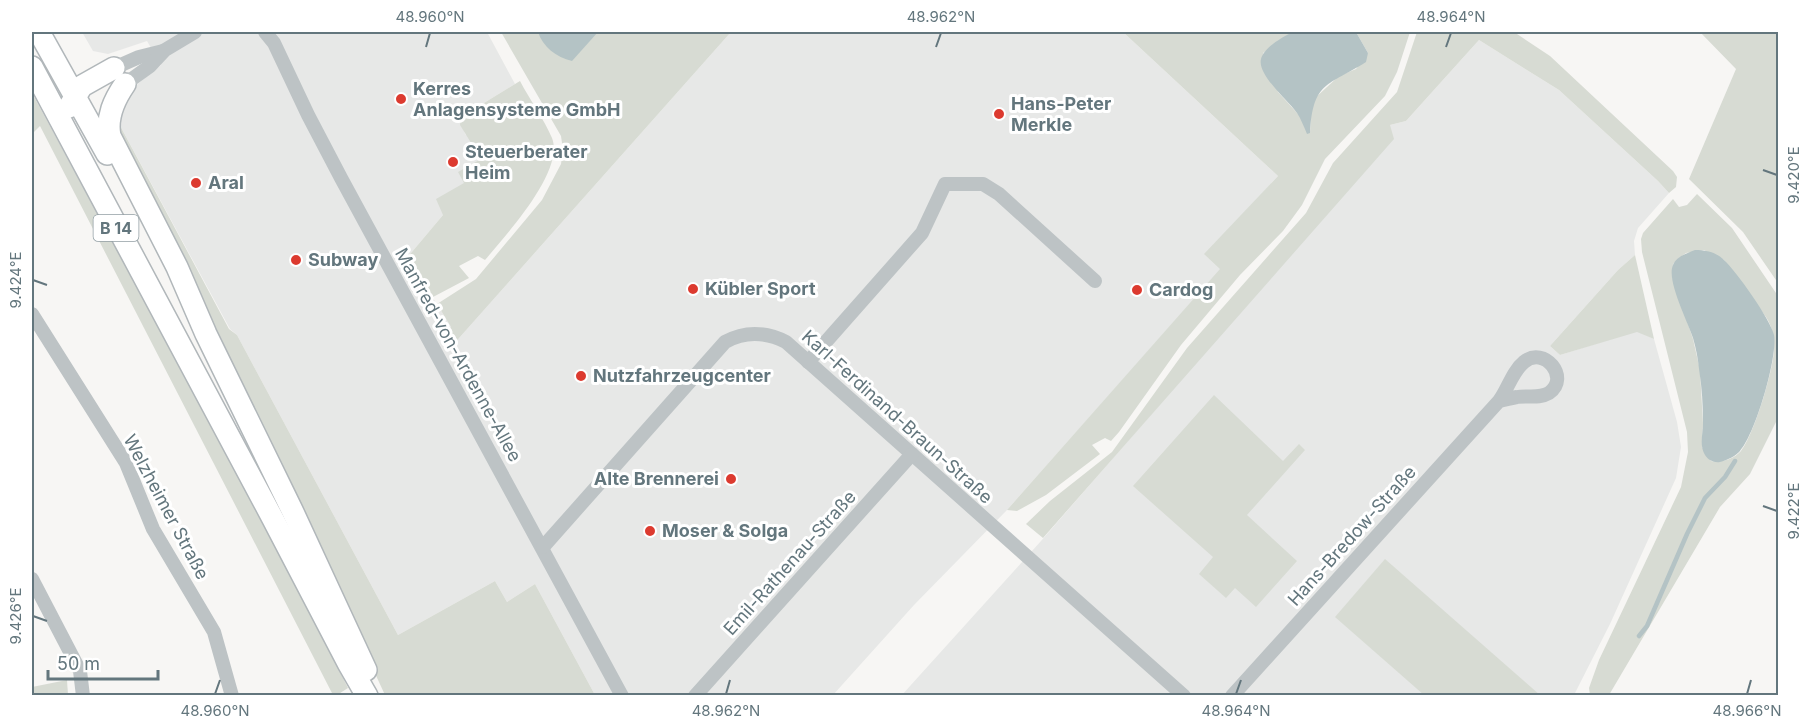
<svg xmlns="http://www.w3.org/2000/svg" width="1810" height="727" font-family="Inter,sans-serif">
	<rect width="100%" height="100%" fill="#f7f6f4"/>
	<g fill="#e7e8e7">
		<path d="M82 32H487L515 84 461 117 465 134 468 136 481 159 443 215 406 259 437 304 451 327 446 333 452 346 731 32H1123L1278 176 1208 251 1221 269 1007 510 914 605 833 695H595L535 584 507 602 495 581 398 635 237 335 230 329 117 120 129 91 161 65 147 41 108 54 93 51Z"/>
		<path d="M1479 40 1559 90 1658 181 1669 193 1638 228 1634 241 1635 255 1618 270 1550 346 1560 355 1637 331 1654 339 1677 422 1681 447 1676 478 1610 624 1574 695 901 696 1041 541 1274 273 1390 125 1406 121Z"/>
	</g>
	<g fill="#d7dbd3" fill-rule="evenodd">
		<path d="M501 32H731L452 346 446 333 451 327 437 304 476 279 542 200 561 164 563 150 561 136Z"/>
		<path d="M1123 32H1292L1263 53 1278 92 1298 114 1310 132 1311 113 1315 98 1339 76 1356 69 1368 53 1356 32H1410L1397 72 1385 96 1325 159 1302 205 1283 231 1240 275 1181 345 1119 432 1111 441 1105 438 1092 445 1100 454 1046 495 1017 511 1007 510 1220 269 1204 254 1278 176Z"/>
		<path d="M1417 32H1514L1550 56 1673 171 1677 177 1676 187 1669 193 1658 181 1559 90 1479 40 1406 121 1390 125 1394 139 1043 538 1026 524 1050 501 1112 452 1187 348 1306 213 1333 163 1397 92Z"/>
		<path d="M1700 32H1778V283L1743 232 1689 179 1736 69Z"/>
		<path d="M520 81C530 100 544 119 552 138 565 171 506 235 485 260L478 256 459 266 469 278 433 297 406 259 443 215 436 199 464 183 458 172 481 159 460 125 461 117Z"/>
		<path d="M32 93 262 517 348 688 337 695H333L40 126 32 134Z"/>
		<path d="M117 120 229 329 237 335 398 635 495 581 507 602 535 584 595 695H385L207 310 123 155Z"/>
		<path d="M1697 194 1732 228 1778 296V418L1750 474 1720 507 1609 695H1590L1589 688 1599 660 1681 487 1688 452 1687 432 1642 252 1641 239 1643 233 1673 199 1679 207 1687 205ZM1704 250 1724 260 1766 317C1772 326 1774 337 1774 348 1774 369 1754 435 1741 451 1734 459 1721 463 1711 461L1702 447 1703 424 1700 370 1693 339 1672 276 1673 264 1678 259 1686 253Z"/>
		<path d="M1635 255 1654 339 1637 332 1560 355 1550 346 1618 270Z"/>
		<path d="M1214 395 1283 461 1299 444 1305 450 1247 515 1297 561 1256 607 1235 588 1226 598 1199 574 1213 557 1133 486Z"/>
		<path d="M1385 559 1540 695H1424L1335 617Z"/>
		<path d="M67 680 68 695H32V687Z"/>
	</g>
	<g fill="#b4c3c5">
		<path d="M538 32H598L572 61C556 57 543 47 538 32Z"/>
		<path d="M1292 32H1356L1368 53 1366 62C1328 86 1313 81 1310 133L1307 134C1304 127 1301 119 1297 113 1288 100 1257 75 1261 59 1264 47 1282 38 1292 32Z"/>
		<path d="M1695 250C1706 250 1716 252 1724 260 1736 271 1771 320 1774 335 1778 357 1755 435 1740 451 1736 456 1727 460 1720 462 1714 463 1708 460 1705 455 1699 445 1703 434 1703 424 1703 406 1702 387 1699 369 1698 359 1696 348 1693 338 1688 322 1666 280 1673 265 1676 257 1687 253 1695 250Z"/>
	</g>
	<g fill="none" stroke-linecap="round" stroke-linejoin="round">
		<path stroke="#b4c3c5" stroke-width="4.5" d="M1639 636 1647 626 1687 534 1705 498 1725 477 1735 461"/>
		<g stroke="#b1b7ba" stroke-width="24">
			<g id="primary">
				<path d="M39 32 107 154"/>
				<path d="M32 67 273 519 348 663 367 696"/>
				<path d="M125 84C114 100 106 117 110 136L177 267 206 334 292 510 366 670"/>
				<path d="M69 107 82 86 114 68"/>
			</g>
		</g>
		<g stroke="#bdc3c5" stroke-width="14">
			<path d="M265 32 274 43 308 115 341 178 622 696"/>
			<path d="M114 68 139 57 163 51"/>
			<path d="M125 84 150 66 165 50 195 32"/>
			<path d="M32 314 126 463 153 529 214 632 232 696"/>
			<path d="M808 362 922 233 945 184H983L999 194 1095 281"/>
			<path d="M543 547 725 342C745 331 766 332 786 342L1184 696"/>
			<path d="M32 579 80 671 83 696"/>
			<path d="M695 696 912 454"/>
			<path d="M1232 696 1499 401C1508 389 1512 372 1524 362 1544 345 1571 378 1549 393 1539 399 1527 395 1517 397 1511 398 1505 400 1499 401"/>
		</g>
		<use href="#primary" stroke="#fff" stroke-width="21"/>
	</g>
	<path fill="none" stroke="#63767d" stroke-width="2" d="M426 47 430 33M936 47 941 33M1446 47 1451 33M1763 170 1777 175M33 280 47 285M1763 506 1777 511M33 616 47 621M215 694 220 680M726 694 730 680M1236 694 1241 680M1747 694 1751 680"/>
	<g fill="#dc3a2f" stroke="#fff" stroke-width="2">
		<circle cx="401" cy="99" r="6"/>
		<circle cx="999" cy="114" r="6"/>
		<circle cx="453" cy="162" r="6"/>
		<circle cx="196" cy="183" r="6"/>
		<circle cx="296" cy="260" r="6"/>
		<circle cx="693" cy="289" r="6"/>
		<circle cx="1137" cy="290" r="6"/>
		<circle cx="581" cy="376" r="6"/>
		<circle cx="731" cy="479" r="6"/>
		<circle cx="650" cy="531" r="6"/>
	</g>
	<g text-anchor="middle" stroke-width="6" stroke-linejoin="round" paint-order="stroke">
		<rect fill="#fff" stroke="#929fa4" stroke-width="1.5" x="93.5" y="215" width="45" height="26" rx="4.5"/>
		<g font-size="16" font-weight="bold" fill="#63767d">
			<text x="116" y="234">B 14</text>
		</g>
		<g font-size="18" font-weight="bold" fill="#63767d" stroke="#fff" text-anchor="start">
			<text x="413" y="95">Kerres<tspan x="413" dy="21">Anlagensysteme GmbH</tspan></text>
			<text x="1011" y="110">Hans-Peter<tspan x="1011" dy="21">Merkle</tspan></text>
			<text x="465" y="158">Steuerberater<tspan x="465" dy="21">Heim</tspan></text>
			<text x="208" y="189">Aral</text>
			<text x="308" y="266">Subway</text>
			<text x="705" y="295">Kübler Sport</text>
			<text x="1149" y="296">Cardog</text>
			<text x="593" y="382">Nutzfahrzeugcenter</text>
			<text x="719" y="485" text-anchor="end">Alte Brennerei</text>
			<text x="662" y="537">Moser &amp; Solga</text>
		</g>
		<g font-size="18" fill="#63767d" stroke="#fff">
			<text transform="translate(458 355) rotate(61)" y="6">Manfred-von-Ardenne-Allee</text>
			<text transform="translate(897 417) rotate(42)" y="6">Karl-Ferdinand-Braun-Straße</text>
			<text transform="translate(166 507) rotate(62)" y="6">Welzheimer Straße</text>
			<text transform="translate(1352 536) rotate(-48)" y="6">Hans-Bredow-Straße</text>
			<text transform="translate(790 563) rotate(-48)" y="6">Emil-Rathenau-Straße</text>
		</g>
	</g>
	<rect width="1810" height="727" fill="none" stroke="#ffffff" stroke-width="66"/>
	<path d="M48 670v9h110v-9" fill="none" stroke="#63767d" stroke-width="3"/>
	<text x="57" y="670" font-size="18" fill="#63767d" stroke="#ffffff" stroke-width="4.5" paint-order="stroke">50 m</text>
	<rect x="33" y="33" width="1744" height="661" fill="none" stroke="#63767d" stroke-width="2"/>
	<g font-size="15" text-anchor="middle" fill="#63767d">
		<text x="430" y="22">48.960°N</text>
		<text x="941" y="22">48.962°N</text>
		<text x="1451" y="22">48.964°N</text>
		<text transform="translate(1794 175) rotate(-90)" y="5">9.420°E</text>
		<text transform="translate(16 280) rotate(-90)" y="5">9.424°E</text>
		<text transform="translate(1794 511) rotate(-90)" y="5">9.422°E</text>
		<text transform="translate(16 616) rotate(-90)" y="5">9.426°E</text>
		<text x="215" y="716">48.960°N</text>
		<text x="726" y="716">48.962°N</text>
		<text x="1236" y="716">48.964°N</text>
		<text x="1747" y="716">48.966°N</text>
	</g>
</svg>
